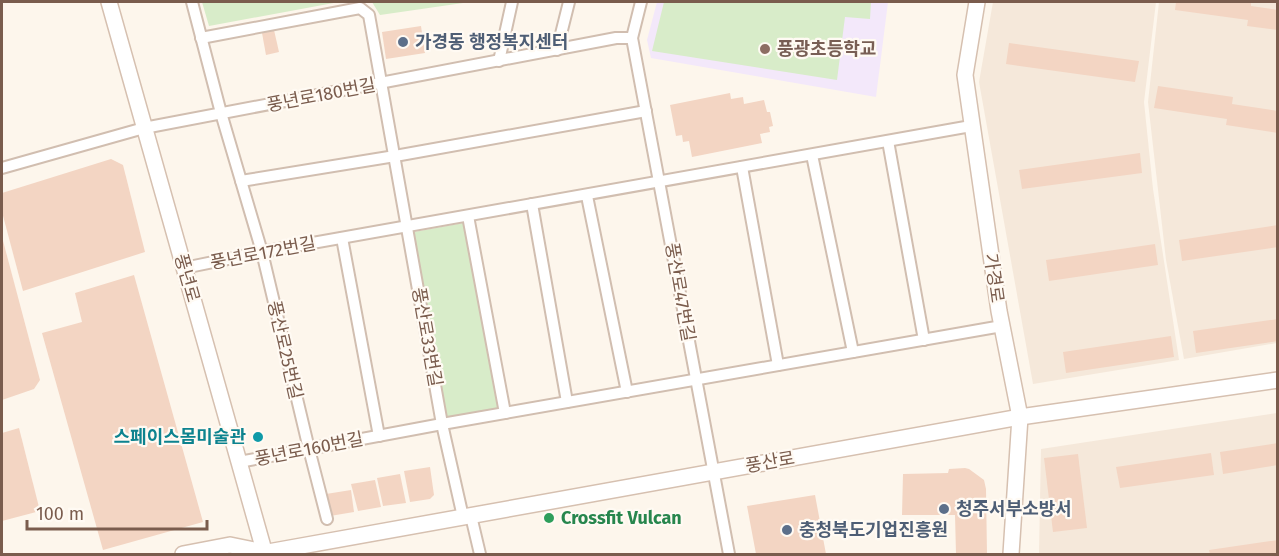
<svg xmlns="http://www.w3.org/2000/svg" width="1279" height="556" font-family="'Fira Sans','Noto Sans KR',sans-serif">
	<rect width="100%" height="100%" fill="#fdf6ec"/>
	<g fill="#f5e8da">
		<path d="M993 2H1156L1144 102 1153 189 1179 360 1033 384 979 82Z"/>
		<path d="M1159 2H1277V343L1184 359 1166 260 1148 102Z"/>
		<path d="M1277 413V554H1039L1041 449Z"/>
	</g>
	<path fill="#f3e8fa" d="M657 2H888L876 97 651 58 647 40Z"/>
	<g fill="#d8ecc9">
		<path d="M202 2H339L209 26Z"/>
		<path d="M372 2H470L380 15Z"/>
		<path d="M664 2H871L870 19 845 17 837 80 652 51Z"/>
		<path d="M463 223 498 408 447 418 414 232Z"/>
	</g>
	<g fill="#f3d5c3">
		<path d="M1176 2H1251V6L1278 10V30L1247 26 1248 20 1175 10Z"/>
		<path d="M421 26 425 53 386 59 382 32Z"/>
		<path d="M274 30 279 52 266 55 262 33Z"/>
		<path d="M1009 43 1139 61 1135 82 1006 64Z"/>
		<path d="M1158 86 1233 97 1232 104 1278 111V133L1226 125 1227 119 1154 108Z"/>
		<path d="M730 93 731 99 743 97 744 104 764 100 767 112H770L773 126 769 127 770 132 760 134 762 143 692 157 689 141 683 142 682 135 676 136 670 105Z"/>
		<path d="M1140 153 1142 173 1022 189 1019 170Z"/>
		<path d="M111 159 123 165 145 252 23 291 2 212V193Z"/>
		<path d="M1278 225V247L1182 261 1179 240Z"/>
		<path d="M2 237 40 380 34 389 2 400Z"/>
		<path d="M1155 244 1158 265 1049 281 1046 260Z"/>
		<path d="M134 275 203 522 103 550 42 333 82 322 75 293Z"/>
		<path d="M1278 319V341L1196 353 1193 331Z"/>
		<path d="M1171 336 1174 357 1066 373 1063 352Z"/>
		<path d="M19 428 40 511 2 521V433Z"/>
		<path d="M1278 443V465L1223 474 1220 452Z"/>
		<path d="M1211 453 1214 475 1120 488 1116 467Z"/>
		<path d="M1078 454 1087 528 1053 532 1044 458Z"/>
		<path d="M430 467 434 495 430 499 410 502 404 471Z"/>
		<path d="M965 468 969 469 984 480 986 489 987 554H956L955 515H902L903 474 948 473 949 469Z"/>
		<path d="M400 474 406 503 383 506 377 478Z"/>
		<path d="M375 480 381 507 358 511 351 484Z"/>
		<path d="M351 490 354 512 330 516 326 494Z"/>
		<path d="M815 495 826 554H756L747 506Z"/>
		<path d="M1278 540V554H1210L1209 550Z"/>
	</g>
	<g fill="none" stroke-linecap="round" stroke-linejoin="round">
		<g stroke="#d1beb0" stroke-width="14">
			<g id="street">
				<path d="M192 2 221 113 262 252 309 449 327 519"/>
				<path d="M641 2 632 38 729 554"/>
				<path d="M201 38 360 8 369 15 442 424 463 517"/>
				<path d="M557 50 569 2"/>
				<path d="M499 61 512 2"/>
				<path d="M888 141 924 340"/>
				<path d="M812 155 853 352"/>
				<path d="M742 167 778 365"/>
				<path d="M2 168 144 128 616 38H632"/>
				<path d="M241 181 395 156 646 111"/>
				<path d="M587 196 627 392"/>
				<path d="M532 204 567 402"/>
				<path d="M468 216 505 413"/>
				<path d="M342 238 379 436"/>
				<path d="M184 268 262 252 971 126"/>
				<path d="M239 462 442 424 1002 326"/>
				<path d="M471 516 480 554"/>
			</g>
		</g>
		<g stroke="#d6c0b0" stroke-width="18">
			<g id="secondary">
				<path d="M109 2 265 554"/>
				<path d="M977 2 965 75 999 311 1020 417 1011 554"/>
				<path d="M183 554 230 545 264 552"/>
				<path d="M257 554 1020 417 1278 380"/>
			</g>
		</g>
		<use href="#street" stroke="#fff" stroke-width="10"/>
		<use href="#secondary" stroke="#fff" stroke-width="15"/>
	</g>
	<g fill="#5c6f8a" stroke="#fffaf3" stroke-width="2">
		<circle cx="403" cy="42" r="6"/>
		<circle cx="944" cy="509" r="6"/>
		<circle cx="787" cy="530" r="6"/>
	</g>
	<circle fill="#8d6e63" stroke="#fffaf3" stroke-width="2" cx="765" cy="49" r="6"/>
	<circle fill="#0f9aa8" stroke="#fffaf3" stroke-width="2" cx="258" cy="437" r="6"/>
	<circle fill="#2e9e5b" stroke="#fffaf3" stroke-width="2" cx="549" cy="518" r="6"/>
	<g text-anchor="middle" stroke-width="4.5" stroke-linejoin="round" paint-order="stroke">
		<g font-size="18" font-weight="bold" fill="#4e5e75" stroke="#fffaf3" text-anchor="start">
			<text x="415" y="48">가경동 행정복지센터</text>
			<text x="956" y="515">청주서부소방서</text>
			<text x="799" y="536">충청북도기업진흥원</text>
		</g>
		<g font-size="18" font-weight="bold" fill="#785e54" stroke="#fffaf3" text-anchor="start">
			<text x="777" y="55">풍광초등학교</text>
		</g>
		<g font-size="18" fill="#7a5c4d" stroke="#fffaf3">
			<text transform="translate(321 95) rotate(-11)" y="6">풍년로180번길</text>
			<text transform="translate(263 253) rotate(-11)" y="6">풍년로172번길</text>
			<text transform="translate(187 278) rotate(74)" y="6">풍년로</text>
			<text transform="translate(994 278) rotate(82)" y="6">가경로</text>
			<text transform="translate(680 292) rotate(80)" y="6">풍산로47번길</text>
			<text transform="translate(427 337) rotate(80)" y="6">풍산로33번길</text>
			<text transform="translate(285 350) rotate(77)" y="6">풍산로25번길</text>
			<text transform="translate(309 449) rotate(-11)" y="6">풍년로160번길</text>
			<text transform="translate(770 462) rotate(-10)" y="6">풍산로</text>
		</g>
		<g font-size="18" font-weight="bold" fill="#0d838f" stroke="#fffaf3" text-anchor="end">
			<text x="246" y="443">스페이스몸미술관</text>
		</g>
		<g font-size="18" font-weight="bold" fill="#27864d" stroke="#fffaf3" text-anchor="start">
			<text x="561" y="524">Crossfit Vulcan</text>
		</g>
	</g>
	<rect width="1279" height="556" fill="none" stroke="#7a5c4d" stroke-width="6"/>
	<path d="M27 520v9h180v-9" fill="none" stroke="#7a5c4d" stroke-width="3"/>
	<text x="36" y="520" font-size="18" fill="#7a5c4d" stroke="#fffaf3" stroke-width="4.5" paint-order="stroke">100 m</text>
</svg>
